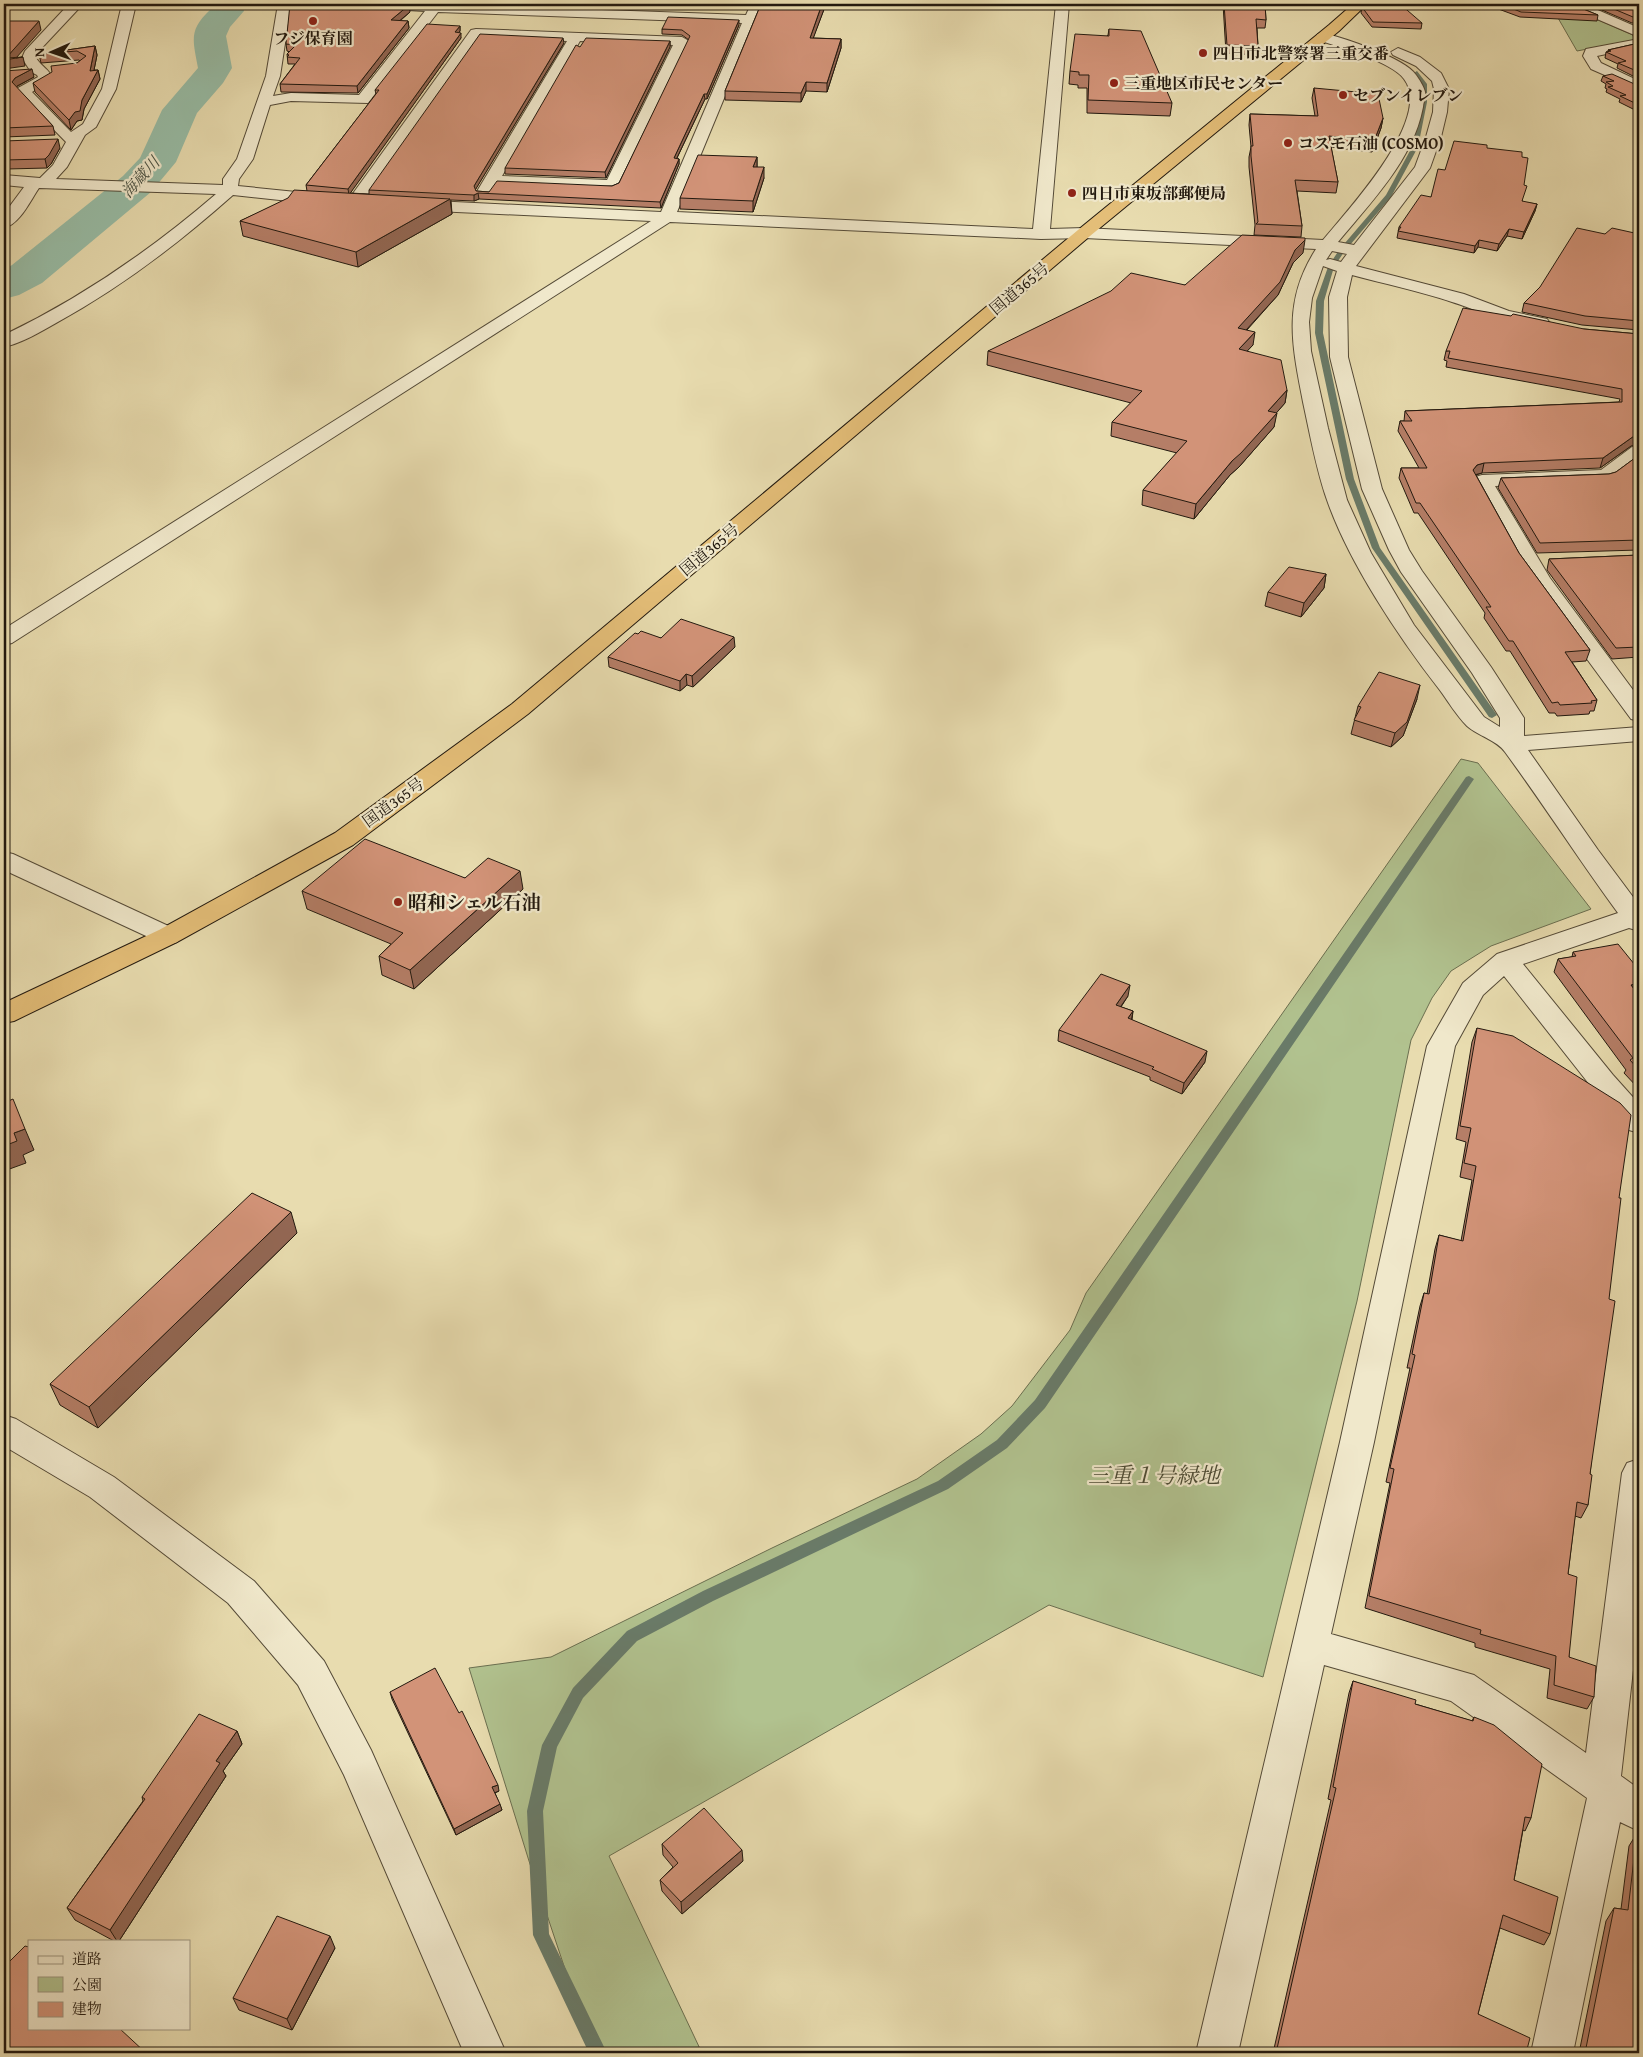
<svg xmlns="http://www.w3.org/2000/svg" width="1643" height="2057" font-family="'Gentium Book Plus','Noto Serif JP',serif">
	<rect width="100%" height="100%" fill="#e8dcaf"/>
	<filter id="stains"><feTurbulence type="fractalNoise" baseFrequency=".004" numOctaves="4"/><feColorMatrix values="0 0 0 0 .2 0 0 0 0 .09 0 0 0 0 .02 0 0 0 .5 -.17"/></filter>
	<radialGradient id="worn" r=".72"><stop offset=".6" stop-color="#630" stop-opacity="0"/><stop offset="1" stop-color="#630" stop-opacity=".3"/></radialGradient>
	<g fill="#b1c28f" stroke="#6a6e4f">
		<path d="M1571 8 1633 35 1634 40 1577 51 1554 11Z"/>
		<path d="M1461 759 1478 763 1591 909 1491 946 1451 971 1432 998 1411 1040 1357 1301 1263 1677 1049 1605 609 1856 702 2053H593L529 1861 469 1668 551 1657 772 1548 917 1479 981 1434 1012 1406 1070 1330 1086 1293Z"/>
	</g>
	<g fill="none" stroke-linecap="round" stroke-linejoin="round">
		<g fill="#697b69" fill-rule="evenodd">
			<path d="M1417 71 1427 84V102L1418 147 1391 197 1344 252 1334 267 1324 301 1323 333 1354 479 1380 548 1497 715 1492 718 1489 717 1372 548 1346 479 1315 333 1316 301 1328 267 1339 250 1386 195 1412 147 1421 102V84L1414 73Z"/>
			<path d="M1469 776 1474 779 1045 1408 1007 1448 948 1489 713 1601 637 1641 583 1698 557 1747 543 1811 549 1934 607 2053H589L533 1935 527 1811 542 1745 573 1688 627 1631 703 1591 938 1481 997 1440 1035 1400 1466 777Z"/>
		</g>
		<path fill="#98bca5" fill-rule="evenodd" d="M210 4H242L244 11 230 27 226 36 232 68 223 83 197 113 176 162 151 192 42 283 19 295 4 299V270L12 265 123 176 140 158 162 110 198 68C193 40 188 30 211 9Z"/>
		<g stroke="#544a37" stroke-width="2">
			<g id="minor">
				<path d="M69 4H83L38 52 36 58C42 67 49 69 53 79L32 92 71 132 83 124 102 89 122 4H136L116 89 96 127 85 135 67 167 56 179 223 185V179L237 159 266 76 278 4H291L280 76 273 96 291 93 359 95 425 11 372 8 367 7 366 4H429L746 15 751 4H763L677 212 1033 229 1056 4H1069L1050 229 1084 228 1323 240C1347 211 1434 118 1404 79 1392 62 1339 47 1318 40L1316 37 1318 34 1323 33C1344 38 1405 58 1416 75 1419 79 1424 87 1425 92 1426 97 1423 103 1423 107 1413 160 1371 202 1338 242L1354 245 1415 167 1426 137 1433 112 1434 89 1432 81 1416 66 1393 55 1391 52 1398 48 1420 57 1441 73 1449 89 1447 112 1441 137 1430 168 1356 266 1464 294 1509 311 1547 319 1550 323 1547 327C1525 332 1475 309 1452 302 1419 291 1385 284 1352 275L1347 297 1348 357 1382 489 1409 550 1422 571 1491 667 1524 718V736L1639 727V741L1528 750 1598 850 1639 905V931L1629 928 1523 964 1613 1075 1639 1104V1133L1629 1130 1593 1089 1504 976 1483 995 1455 1046 1374 1442 1331 1634 1474 1675 1586 1753 1622 1473 1627 1463 1639 1459V1617L1621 1776 1639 1789V1831L1620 1822 1573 2053H1531L1587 1798 1451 1701 1324 1665 1238 2053H1196L1340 1442 1427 1046 1463 983 1497 954 1618 913C1579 860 1544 805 1505 752 1497 740 1478 736 1467 726 1456 715 1448 701 1439 689 1398 636 1349 563 1327 500 1316 469 1310 434 1303 402 1292 345 1282 302 1316 249L1084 238 1041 239 670 222 12 643 4 645V629L651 221 414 210 408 208 406 205 408 202 414 200 661 212 742 23 438 12 368 103 291 101 270 105 253 159 239 179 238 186 326 195 332 197 334 200 332 203 326 205 233 195C178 244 120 288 56 323 40 332 22 343 4 347V335C81 298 151 250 216 194L39 188C30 201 20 224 4 228V214L24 187 4 185V175L40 178 53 165 66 142 16 91 18 88 38 77 37 75 31 72 22 58 25 51ZM1332 251 1347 254 1341 262 1330 259 1326 260ZM1323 266 1337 271 1329 297 1330 357 1362 489 1389 550 1401 572 1472 673 1500 718V727L1484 717 1414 625 1371 553 1347 500 1328 428 1311 351 1309 322 1312 298Z"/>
				<path d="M1567 4H1584L1639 28V37L1569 7Z"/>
				<path d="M476 29 682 37 689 41 618 188 612 190 497 185 490 196H478L476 193 567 41 480 37 361 205H349L347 202 349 199 471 30ZM580 41 673 45 607 180 502 176Z"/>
				<path d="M1639 39V47L1597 56 1601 63 1639 81V90L1591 69 1583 56 1586 49Z"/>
				<path d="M1639 445V460L1613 480 1606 482 1495 486 1550 578 1639 698V721L1631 719 1529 580 1472 481 1475 477 1482 475 1601 470 1632 447Z"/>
				<path d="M4 852 13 854 177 930 181 936 177 942 168 945 159 942 4 870Z"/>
				<path d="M4 1415 16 1419 114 1477 254 1581 324 1661 371 1750 506 2053H464L344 1775 298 1685 228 1603 90 1497 4 1446Z"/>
			</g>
		</g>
		<g stroke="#22190f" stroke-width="2">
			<path id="highway" d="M1353 4H1367L1339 31 1090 236 528 714 353 845 177 942 14 1021 4 1023V1003L159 930 335 833 512 704 1078 230 1329 25Z"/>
		</g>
		<use href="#minor" fill="#f0e8cb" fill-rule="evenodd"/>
		<use href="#highway" fill="#e4be78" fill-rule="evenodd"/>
	</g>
	<g fill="#b57e67" stroke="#22190f">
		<path d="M761 4H826L813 38 841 39V48L827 92 806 91 801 102 725 100V91Z"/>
		<path d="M1223 4H1265L1266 20 1265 28H1257L1258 46 1257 55 1226 53Z"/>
		<path d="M1427 4H1443L1440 9Z"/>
		<path d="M1485 4H1571L1598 15 1597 21 1520 17Z"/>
		<path d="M1588 4H1639V23H1632Z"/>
		<path d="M1362 7 1422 23 1421 29 1372 27 1361 13Z"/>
		<path d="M410 12 400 21H408L409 28 358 93 281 92 280 84 295 64H288L287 54 290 52 287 51 286 44Z"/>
		<path d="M739 25 707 99H705L677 158 679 159V164L661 208 479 199 474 201 451 200 452 214 358 267 243 236 240 221 307 191 306 185 376 94 375 90 460 26V31L459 33 461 38 350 193 369 194V190L564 43 475 190 476 191 489 192 612 186 619 183 689 40 682 35 662 34V29Z"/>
		<path d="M1109 29 1172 103 1170 116 1087 113V88H1078V85L1069 84 1070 71 1108 35Z"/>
		<path d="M670 41V47L606 178 505 174V168Z"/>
		<path d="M1639 43V79L1617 68 1618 64 1605 58 1606 52H1608V50Z"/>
		<path d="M95 46 97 55 94 70H98L100 79 84 109 82 120 77 121 71 130 35 92 33 83 77 63 80 61 79 60 41 63 39 54Z"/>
		<path d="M4 71 34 77 16 87 53 126 55 135 4 137V138Z"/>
		<path d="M1603 76 1639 86V112L1619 102 1620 99 1606 92 1607 89 1605 88 1606 84 1601 81Z"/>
		<path d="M1314 88 1383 118 1381 128 1372 152 1331 147 1338 182 1336 193 1297 191 1302 226 1301 237 1254 235 1255 225 1249 167V157L1251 147 1249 125 1250 114 1315 116 1312 98Z"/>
		<path d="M4 141 60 148 51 164 47 168 7 169 4 175Z"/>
		<path d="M1487 148 1524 185 1522 202 1537 204 1535 211 1522 239 1507 236 1497 251 1478 247 1474 253 1397 238 1399 227 1431 197 1445 170Z"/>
		<path d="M757 157V167L764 178 753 212 680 209V198Z"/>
		<path d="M1605 234H1639V330L1582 325 1522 312 1524 303Z"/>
		<path d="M1303 253 1293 263 1278 295 1247 330 1253 345 1247 351 1287 390 1285 403 1276 413 1274 427 1239 467 1230 475 1194 519 1142 505 1143 490 1177 453 1111 436 1112 422 1131 403 987 365 988 351 1185 285Z"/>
		<path d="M1584 329 1639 334 1631 446 1600 468 1482 473 1476 475 1519 553 1590 650 1586 661 1572 662 1597 700 1594 711H1590L1589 714 1557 716 1555 713H1549L1510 651H1506L1484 618 1485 613 1418 513H1414L1399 478 1401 468H1419L1398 431 1400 421H1404L1405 411 1619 402 1620 399 1446 367 1447 361 1444 360 1446 351Z"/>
		<path d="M1639 455V550L1537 553 1498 488 1501 478 1609 474 1616 472Z"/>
		<path d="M1639 555V657L1612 659 1547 570 1549 559Z"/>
		<path d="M1326 574 1324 588 1301 617 1265 606 1268 592Z"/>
		<path d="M638 634 661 638 735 647 693 687 687 685 680 691 609 667 608 657Z"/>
		<path d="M1417 699 1403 736 1391 747 1351 734 1358 706Z"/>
		<path d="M465 878 523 889 414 989 382 975 379 956 391 944 307 909 302 891Z"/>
		<path d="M1573 952 1639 995V1089L1624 1073 1626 1070 1554 972 1558 959 1572 957Z"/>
		<path d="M1128 996 1121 1007 1133 1011 1132 1020 1205 1062 1182 1094 1150 1080V1077L1058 1041 1059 1030Z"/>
		<path d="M1477 1028 1619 1198 1590 1474 1588 1505 1581 1518 1575 1516 1568 1574 1569 1657 1594 1697 1587 1709 1547 1698 1550 1669 1475 1647V1643L1365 1608 1390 1483 1386 1482 1410 1368H1407L1420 1306 1424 1293 1427 1294 1435 1249 1439 1235 1461 1241 1472 1180 1460 1177 1466 1142 1456 1139 1472 1042Z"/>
		<path d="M297 1233 98 1428 60 1405 50 1384Z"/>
		<path d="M1353 1681 1415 1704 1472 1721 1474 1717 1531 1818 1525 1831 1523 1830 1514 1880 1550 1934 1544 1945 1500 1928 1478 2014 1526 2053H1273L1331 1800 1328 1799 1349 1693Z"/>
		<path d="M390 1692 499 1791 495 1793 502 1810 456 1835 392 1699Z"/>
		<path d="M237 1731 242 1744 223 1771 226 1776 119 1941H114L75 1920 67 1908 143 1801 142 1797Z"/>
		<path d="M1637 1833 1639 2053H1579L1606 1921 1614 1908 1621 1909 1629 1846Z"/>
		<path d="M662 1844 743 1861 682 1914 662 1891 660 1880 673 1867 663 1855Z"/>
		<path d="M335 1948 292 2030 239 2010 233 1998Z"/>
	</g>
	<g fill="#936754" stroke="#22190f">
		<path d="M822 4H826L810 47V38Z"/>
		<path d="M409 5 410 12 392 27 391 20Z"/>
		<path d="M739 20V25L707 99V94Z"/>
		<path d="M39 21 41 30 16 58 23 57 25 66 4 69V60Z"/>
		<path d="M408 21 409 28 358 93 357 86Z"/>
		<path d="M460 26V31L455 37V32Z"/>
		<path d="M461 33V38L349 195 348 189Z"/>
		<path d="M563 38 564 43 474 192V186Z"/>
		<path d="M841 39V48L827 92V83Z"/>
		<path d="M670 41V47L606 178 605 172Z"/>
		<path d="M95 46 97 55 92 80 90 71Z"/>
		<path d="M32 69 34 77 17 86 14 91 12 82 15 78Z"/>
		<path d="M98 70 100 79 84 109 82 120 77 121 71 130 69 120 82 100Z"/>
		<path d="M806 82V91L801 102V93Z"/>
		<path d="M704 94 705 99 674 164V158Z"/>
		<path d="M1383 118 1381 128 1372 152 1374 141Z"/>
		<path d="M58 139 60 148 51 164 47 168 45 159Z"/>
		<path d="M757 157V168L753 167Z"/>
		<path d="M679 159V164L661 208 660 202Z"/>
		<path d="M4 160 7 169 4 175Z"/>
		<path d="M764 167V178L753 212V201Z"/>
		<path d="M478 193 479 199 474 201V195Z"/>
		<path d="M450 199 452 214 358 267 356 252Z"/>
		<path d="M1537 204 1535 211 1522 239 1524 232Z"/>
		<path d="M1509 229 1507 236 1497 251 1499 244Z"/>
		<path d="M1305 240 1303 253 1293 263 1278 295 1236 341 1238 328 1295 250Z"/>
		<path d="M1479 240 1478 247 1474 253 1475 246Z"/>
		<path d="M1255 332 1253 345 1237 362 1239 349Z"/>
		<path d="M1287 390 1285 403 1266 425 1268 411Z"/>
		<path d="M4 408 6 416 4 418Z"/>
		<path d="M1277 413 1274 427 1239 467 1230 475 1194 519 1196 504 1232 461Z"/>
		<path d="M1639 435V444L1631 446 1600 468 1603 458 1634 436Z"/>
		<path d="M1484 463 1482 473 1474 475 1473 470 1477 465Z"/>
		<path d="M1326 574 1324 588 1301 617 1304 603Z"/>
		<path d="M734 637 735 647 693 687 692 676Z"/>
		<path d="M686 674 687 685 680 691V681Z"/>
		<path d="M1420 685 1417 699 1403 736 1391 747 1395 733Z"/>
		<path d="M520 871 523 889 414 989 410 970Z"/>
		<path d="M1639 983V995L1631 985Z"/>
		<path d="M1130 985 1128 996 1114 1016 1116 1005Z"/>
		<path d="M1133 1011 1131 1022 1128 1018Z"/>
		<path d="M1207 1051 1205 1062 1182 1094 1184 1083Z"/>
		<path d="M25 1129 34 1150 23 1155 26 1163 4 1171V1146L14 1133Z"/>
		<path d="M291 1212 297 1233 98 1428 89 1407Z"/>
		<path d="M237 1731 242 1744 223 1771 226 1776 119 1941H117L110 1930 216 1761Z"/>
		<path d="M498 1785 499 1791 494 1793 492 1787Z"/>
		<path d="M500 1804 502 1810 456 1835 454 1829Z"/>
		<path d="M742 1850 743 1861 682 1914 681 1902Z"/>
		<path d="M330 1936 335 1948 292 2030 287 2019Z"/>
	</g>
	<g fill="#d29378" stroke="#22190f">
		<path d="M290 4H384L409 5 391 20 408 21 357 86 280 84 300 58 287 57 289 55 287 54 296 45 286 44Z"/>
		<path d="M761 4H822L810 38 841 39 827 83 806 82 801 93 725 91Z"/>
		<path d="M1224 4H1265L1266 20 1256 19 1258 46 1227 45Z"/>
		<path d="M1365 4H1400L1422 23 1373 22 1362 7Z"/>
		<path d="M1501 4H1571L1598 15 1521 12Z"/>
		<path d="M1602 4H1639V18L1633 17Z"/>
		<path d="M668 17 739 20 707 94H704L674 158 679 159 660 202 478 193 474 195 369 190 480 34 563 38 474 186 476 191 489 192 497 181 612 186 619 183 690 36 682 30 662 29Z"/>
		<path d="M4 21H39L6 58 23 57 4 60Z"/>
		<path d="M427 24 460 26 455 32 461 33 348 189 306 185 379 90H375Z"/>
		<path d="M1109 29 1141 31 1172 103 1088 100 1089 75H1079V72L1070 71 1075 34 1109 36Z"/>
		<path d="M586 38 670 41 605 172 505 168 576 45 580 47Z"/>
		<path d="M1639 43V72L1618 63 1626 61 1606 52 1611 51 1608 50Z"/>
		<path d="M95 46 90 71 98 70 82 100 80 111 75 112 69 120 33 83 52 72 51 66 77 63 86 56 77 51 39 54Z"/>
		<path d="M32 69 15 78 12 82 53 126 4 128V71Z"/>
		<path d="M1612 74 1639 86V105L1620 96 1626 95 1608 87 1613 86 1606 82 1614 81 1603 76Z"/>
		<path d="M1314 88 1378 94 1383 118 1374 141 1329 136 1338 182 1295 180 1302 226 1256 224 1258 222 1251 156V146H1253L1250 114 1318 116Z"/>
		<path d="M58 139 49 155 45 159 4 160V161V141Z"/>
		<path d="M1454 141 1487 145V148L1522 152V157L1528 158 1524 185 1527 186 1522 201 1537 204 1524 232 1509 229 1499 244 1479 240 1475 246 1398 231 1401 227H1399L1421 195 1431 197 1438 169 1445 170Z"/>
		<path d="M698 155 757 157 753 167H764L753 201 680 198Z"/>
		<path d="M294 190 450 199 356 252 240 221 288 198Z"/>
		<path d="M1577 228 1605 234 1612 228 1639 234V321L1585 316 1524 303 1540 287Z"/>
		<path d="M1242 235 1305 238V240L1295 250 1280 282 1238 328 1255 332 1239 349 1281 360 1287 390 1268 411 1277 413 1241 453 1232 461 1196 504 1143 490 1187 441 1112 422 1142 391 988 351 1111 291 1131 273 1185 285Z"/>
		<path d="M1463 308 1511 316 1513 314 1584 329 1639 334V435L1634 436 1603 458 1484 463 1477 465 1473 470 1519 553 1590 650 1565 652 1597 700 1591 701 1592 703 1560 705 1558 702 1552 703 1513 641H1509L1486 607H1491L1420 503H1416L1401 468H1427L1400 421H1412L1405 411 1622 402V389L1448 358 1450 351H1446Z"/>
		<path d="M1639 455V540L1540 543 1501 478 1609 474 1616 472Z"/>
		<path d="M1639 555V647L1616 648 1549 559Z"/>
		<path d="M1289 567 1326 574 1304 603 1268 592Z"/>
		<path d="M681 619 734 637 692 676 686 674 680 681 608 657 635 633 638 634 641 631 661 638Z"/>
		<path d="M1379 672 1420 685 1407 722 1395 733 1354 720 1361 707 1358 706Z"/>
		<path d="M365 839 465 878 488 858 520 871 410 970 379 956 403 933 302 891Z"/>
		<path d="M1618 944 1639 970V983L1631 985 1639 996V1070L1630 1060 1633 1058 1558 959 1576 956 1573 952Z"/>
		<path d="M1101 974 1130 985 1116 1005 1133 1011 1128 1018 1207 1051 1184 1083 1152 1069 1154 1067 1059 1030Z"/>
		<path d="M1477 1028 1513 1036 1620 1103 1631 1115 1619 1198H1621L1609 1299 1615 1301 1590 1474 1592 1475 1588 1505 1577 1502 1568 1574 1577 1577 1569 1657 1596 1666 1594 1697 1554 1685 1556 1656 1480 1634 1481 1630 1369 1596 1394 1469 1390 1468 1415 1355 1412 1354 1424 1293 1429 1294 1439 1235 1463 1241 1476 1166 1464 1163 1471 1128 1460 1126Z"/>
		<path d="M13 1099 25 1129 14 1133 17 1141 4 1146V1103Z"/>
		<path d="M252 1193 291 1212 89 1407 50 1384Z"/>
		<path d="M435 1668 459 1713 462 1711 498 1785 492 1787 500 1804 454 1829 390 1692Z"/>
		<path d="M1353 1681 1416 1700 1415 1704 1473 1721 1474 1717 1494 1725 1542 1764 1531 1818 1525 1817 1514 1880 1558 1897 1550 1934 1503 1915 1478 2014 1530 2038 1526 2053H1276L1336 1788 1333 1787Z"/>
		<path d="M199 1714 237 1731 216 1761 220 1763 110 1930 67 1908 145 1799 142 1797Z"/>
		<path d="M704 1808 742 1850 681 1902 660 1880 678 1863 662 1844Z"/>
		<path d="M1637 1833 1639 1834V2053H1585L1614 1908 1628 1910Z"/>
		<path d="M277 1916 330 1936 287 2019 233 1998Z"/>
		<path d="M25 1946 29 1947V2028H119L146 2053H4V1967Z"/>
		<path d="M184 2050 188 2053H182Z"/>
	</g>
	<g fill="#8f2418" stroke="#f0e8cb" stroke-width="2">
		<circle cx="313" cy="21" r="5"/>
		<circle cx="1203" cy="53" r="5"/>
		<circle cx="1114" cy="83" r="5"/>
		<circle cx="1343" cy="95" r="5"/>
		<circle cx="1288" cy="143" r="5"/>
		<circle cx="1072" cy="193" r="5"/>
		<circle cx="398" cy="902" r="5"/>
	</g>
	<g text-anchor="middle" stroke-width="4.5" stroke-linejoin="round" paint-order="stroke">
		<g font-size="16" font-weight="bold" fill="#22190f" stroke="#f0e8cb" text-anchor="start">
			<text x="313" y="44" text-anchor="middle">フジ保育園</text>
			<text x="1213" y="59">四日市北警察署三重交番</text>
			<text x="1124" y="89">三重地区市民センター</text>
			<text x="1353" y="101">セブンイレブン</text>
			<text x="1298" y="149">コスモ石油 (COSMO)</text>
			<text x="1082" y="199">四日市東坂部郵便局</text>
		</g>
		<g font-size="16" font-style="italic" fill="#4b5244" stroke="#f0e8cb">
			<text transform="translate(140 177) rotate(-48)" y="6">海蔵川</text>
		</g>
		<g font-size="16" fill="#22190f" stroke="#f0e8cb">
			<text transform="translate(1019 288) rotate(-40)" y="6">国道365号</text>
			<text transform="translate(709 549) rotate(-40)" y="6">国道365号</text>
			<text transform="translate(393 802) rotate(-36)" y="6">国道365号</text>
		</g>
		<g font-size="19" font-weight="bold" fill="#22190f" stroke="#f0e8cb" text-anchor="start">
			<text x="408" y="909">昭和シェル石油</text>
		</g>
		<g font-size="22" font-style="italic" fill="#4d4c35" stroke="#f0e8cb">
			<text x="1154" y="1483">三重１号緑地</text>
		</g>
	</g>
	<rect width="1643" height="2057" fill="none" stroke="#e8dcaf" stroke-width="20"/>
	<rect x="5" y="5" width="1633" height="2047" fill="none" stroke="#22190f" stroke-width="2.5"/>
	<rect x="10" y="10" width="1623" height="2037" fill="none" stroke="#22190f"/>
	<rect x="28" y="1940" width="162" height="90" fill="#f0e8cb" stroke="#9e9580"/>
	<rect x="38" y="1956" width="25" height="8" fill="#f0e8cb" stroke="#9e9580"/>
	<text x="72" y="1964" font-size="15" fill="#22190f">道路</text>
	<rect x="38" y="1977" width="25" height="15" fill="#b1c28f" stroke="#9e9580"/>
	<text x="72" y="1990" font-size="15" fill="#22190f">公園</text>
	<rect x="38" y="2002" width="25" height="15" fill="#d29378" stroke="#9e9580"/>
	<text x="72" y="2014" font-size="15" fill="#22190f">建物</text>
	<g transform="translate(52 52) rotate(268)" stroke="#f0e8cb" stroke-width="4" paint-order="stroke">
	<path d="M0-4L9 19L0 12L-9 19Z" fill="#22190f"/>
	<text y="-8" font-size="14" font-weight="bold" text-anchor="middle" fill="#22190f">N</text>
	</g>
	<rect width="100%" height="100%" filter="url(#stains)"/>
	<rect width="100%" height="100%" fill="url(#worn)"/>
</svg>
